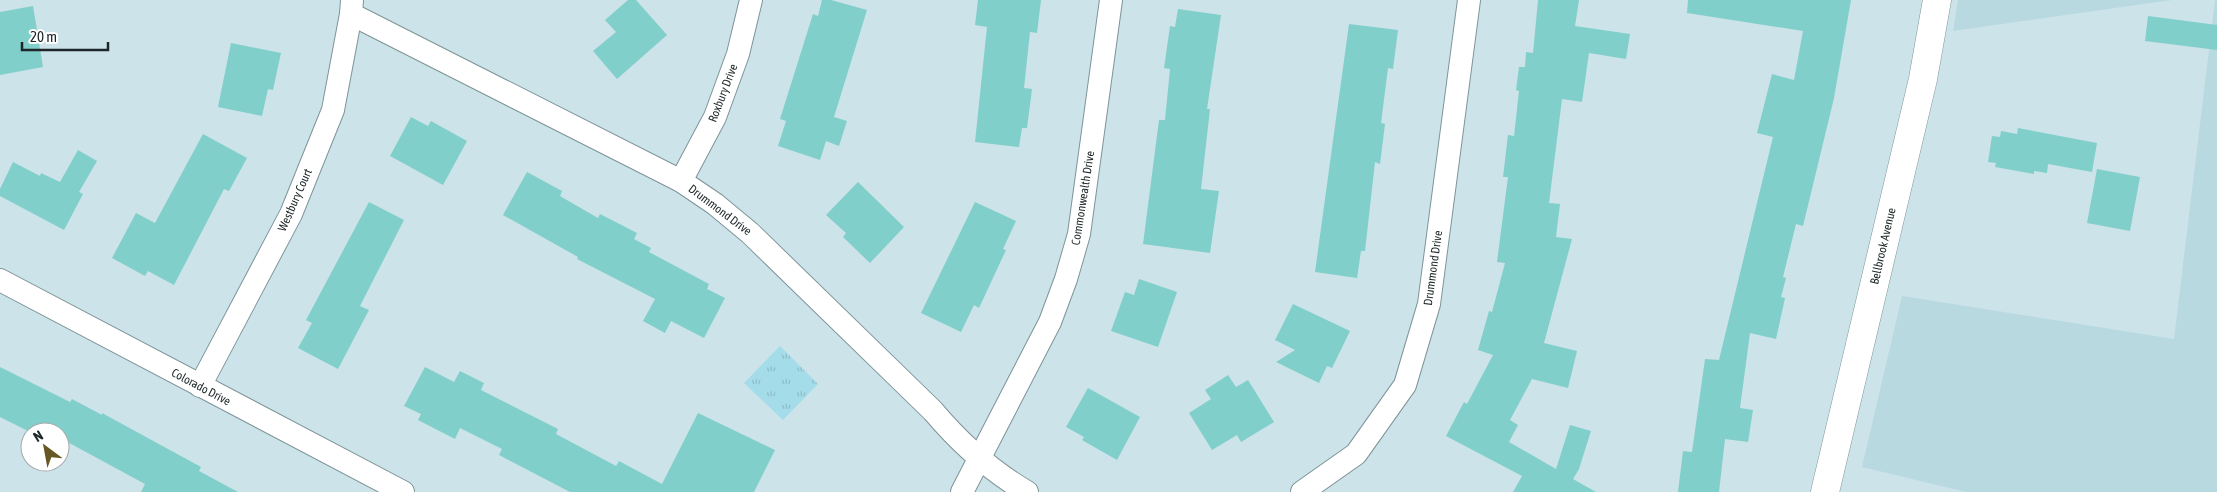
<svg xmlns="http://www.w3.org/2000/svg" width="2217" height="492" font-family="'Asap Condensed',sans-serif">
	<defs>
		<pattern id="park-tufts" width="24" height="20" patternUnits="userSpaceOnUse" patternTransform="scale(1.25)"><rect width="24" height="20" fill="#a4dce9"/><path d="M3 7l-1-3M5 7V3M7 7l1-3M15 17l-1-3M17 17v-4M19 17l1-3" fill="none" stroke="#8dbdc8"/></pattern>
	</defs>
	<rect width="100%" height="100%" fill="#cce3e9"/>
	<g fill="#b9d9e1">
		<path d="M1958 0H2172L1953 31Z"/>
		<path d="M2215 0H2217V492H1966L1862 467 1902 296 2174 339Z"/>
	</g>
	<path fill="url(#park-tufts)" d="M780 346 818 384 783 420 744 383Z"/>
	<g fill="#81cfca">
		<path d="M628 0H636L667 35 617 79 593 51 616 32 605 20Z"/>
		<path d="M822 0H831L867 10 834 117 847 121 839 146 826 141 820 160 778 146 786 121 780 119 813 14 818 16Z"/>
		<path d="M978 0H1041L1037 33 1030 32 1024 88 1032 89 1027 128H1022L1019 147 975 142 987 27 975 25Z"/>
		<path d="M1538 0H1579L1575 26 1630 34 1626 59 1589 53 1582 102 1562 99 1549 203 1560 204 1556 237 1572 239 1544 343 1577 351 1568 388 1532 379 1510 420 1518 425 1509 442 1556 469 1570 425 1591 431 1579 469 1573 479 1596 492H1513L1522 476 1446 436 1464 402 1467 404 1493 355 1478 350 1489 311 1492 312 1505 263 1497 262 1508 177H1503L1508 135 1514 136 1519 91 1516 90 1519 67H1525L1526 52 1533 53Z"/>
		<path d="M1688 0H1851L1834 98 1803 226 1796 224 1783 277 1786 278 1781 297 1785 298 1776 339 1750 333 1740 408 1753 410 1748 442 1725 439 1719 492H1678L1683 451 1692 452 1705 359 1719 360 1773 137 1757 133 1772 74 1794 80 1803 31 1687 13Z"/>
		<path d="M33 6 43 67 0 75V12Z"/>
		<path d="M1178 9 1221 15 1207 109H1210L1201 189 1219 191 1210 253 1143 244 1159 120H1165L1170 69 1164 68 1170 26 1175 27Z"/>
		<path d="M2148 16 2217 25V50L2145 41Z"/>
		<path d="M1349 24 1398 30 1393 69 1388 68 1381 123 1385 124 1380 164 1375 162 1365 251H1361L1357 278 1315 272Z"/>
		<path d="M231 43 281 53 273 90 268 89 262 116 218 107Z"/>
		<path d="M411 117 428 126 431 121 467 141 443 185 390 156Z"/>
		<path d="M2018 128 2097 143 2092 172 2048 164 2047 173 2034 171V174L1995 167 1996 163 1988 162 1992 136 2000 137 2001 131 2017 134Z"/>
		<path d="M203 134 247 158 229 191 224 189 174 285 148 271 145 276 112 258 136 213 155 223Z"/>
		<path d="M78 150 97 161 79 192 83 194 64 230 0 196V189L13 162 40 176 41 173 60 182Z"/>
		<path d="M2097 169 2140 177 2130 231 2087 223Z"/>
		<path d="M527 172 562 191 560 196 598 218 600 214 637 233 634 239 651 248 649 252 709 284 707 289 725 298 704 338 671 321 665 333 643 321 655 299 577 259 578 257 503 215Z"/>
		<path d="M858 182 904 227 870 263 843 237 846 233 826 215Z"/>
		<path d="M369 202 404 220 360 306 369 310 338 369 298 348 312 323 306 320Z"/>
		<path d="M975 202 1016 221 1003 249 1006 250 979 308 974 305 961 332 921 313Z"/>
		<path d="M1139 279 1177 292 1158 347 1111 331 1125 292 1134 295Z"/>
		<path d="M1293 304 1350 331 1332 368 1327 366 1319 383 1276 362 1295 350 1275 340Z"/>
		<path d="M0 367 70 402 72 399 102 415V413L201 467 199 471 238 492H141L145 484 60 438V432H30L0 417Z"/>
		<path d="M425 367 454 382 460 371 484 383 481 390 558 429 556 434 616 466 619 461 662 484 698 413 775 450 754 492H570L499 455 502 449 460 428 455 439 418 420 421 414 404 406Z"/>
		<path d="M1228 375 1236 387 1248 380 1274 422 1241 442 1237 435 1212 450 1189 413 1211 399 1205 390Z"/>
		<path d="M1088 388 1140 417 1117 460 1082 440 1084 437 1066 427Z"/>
	</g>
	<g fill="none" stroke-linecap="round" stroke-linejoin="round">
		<g stroke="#7e9499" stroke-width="24">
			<g id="minor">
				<path d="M351 14 681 181 715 204 750 233 933 411C960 443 991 471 1027 492"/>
				<path d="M681 181 715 117 738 54 751 0"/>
				<path d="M0 280 403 492"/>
				<path d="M200 386 291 214 333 110 351 14 352 0"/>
				<path d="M962 492 1050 322 1066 279 1079 234 1111 0"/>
				<path d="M1302 492 1356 454 1405 385 1429 304 1469 0"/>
			</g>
		</g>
		<g stroke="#7e9499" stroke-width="29">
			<path id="tertiary" d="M1825 492 1923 79 1937 0"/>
		</g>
		<use href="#minor" stroke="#fff" stroke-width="22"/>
		<use href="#tertiary" stroke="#fff" stroke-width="28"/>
	</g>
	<g text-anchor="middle" stroke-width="4" stroke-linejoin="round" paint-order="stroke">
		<g font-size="12" fill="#1d2628" stroke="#fff">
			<text transform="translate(723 93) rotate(-69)" y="4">Roxbury Drive</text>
			<text transform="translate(1083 198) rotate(-81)" y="4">Commonwealth Drive</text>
			<text transform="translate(295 200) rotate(-66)" y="4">Westbury Court</text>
			<text transform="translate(720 210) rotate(37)" y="4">Drummond Drive</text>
			<text transform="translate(1883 246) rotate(-77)" y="4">Bellbrook Avenue</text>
			<text transform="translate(1433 268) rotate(-82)" y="4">Drummond Drive</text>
			<text transform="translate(201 387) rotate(28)" y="4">Colorado Drive</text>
		</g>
	</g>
	<g transform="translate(45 447) rotate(328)"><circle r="24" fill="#ffffff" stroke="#a5a8a9"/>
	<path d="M0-4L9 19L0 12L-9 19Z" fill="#665825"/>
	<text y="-8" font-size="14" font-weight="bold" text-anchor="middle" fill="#1d2628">N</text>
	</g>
	<path d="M22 42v8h86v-8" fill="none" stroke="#1d2628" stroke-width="2.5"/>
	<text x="30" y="42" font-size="15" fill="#1d2628" stroke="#ffffff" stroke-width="4" paint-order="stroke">20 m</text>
</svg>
